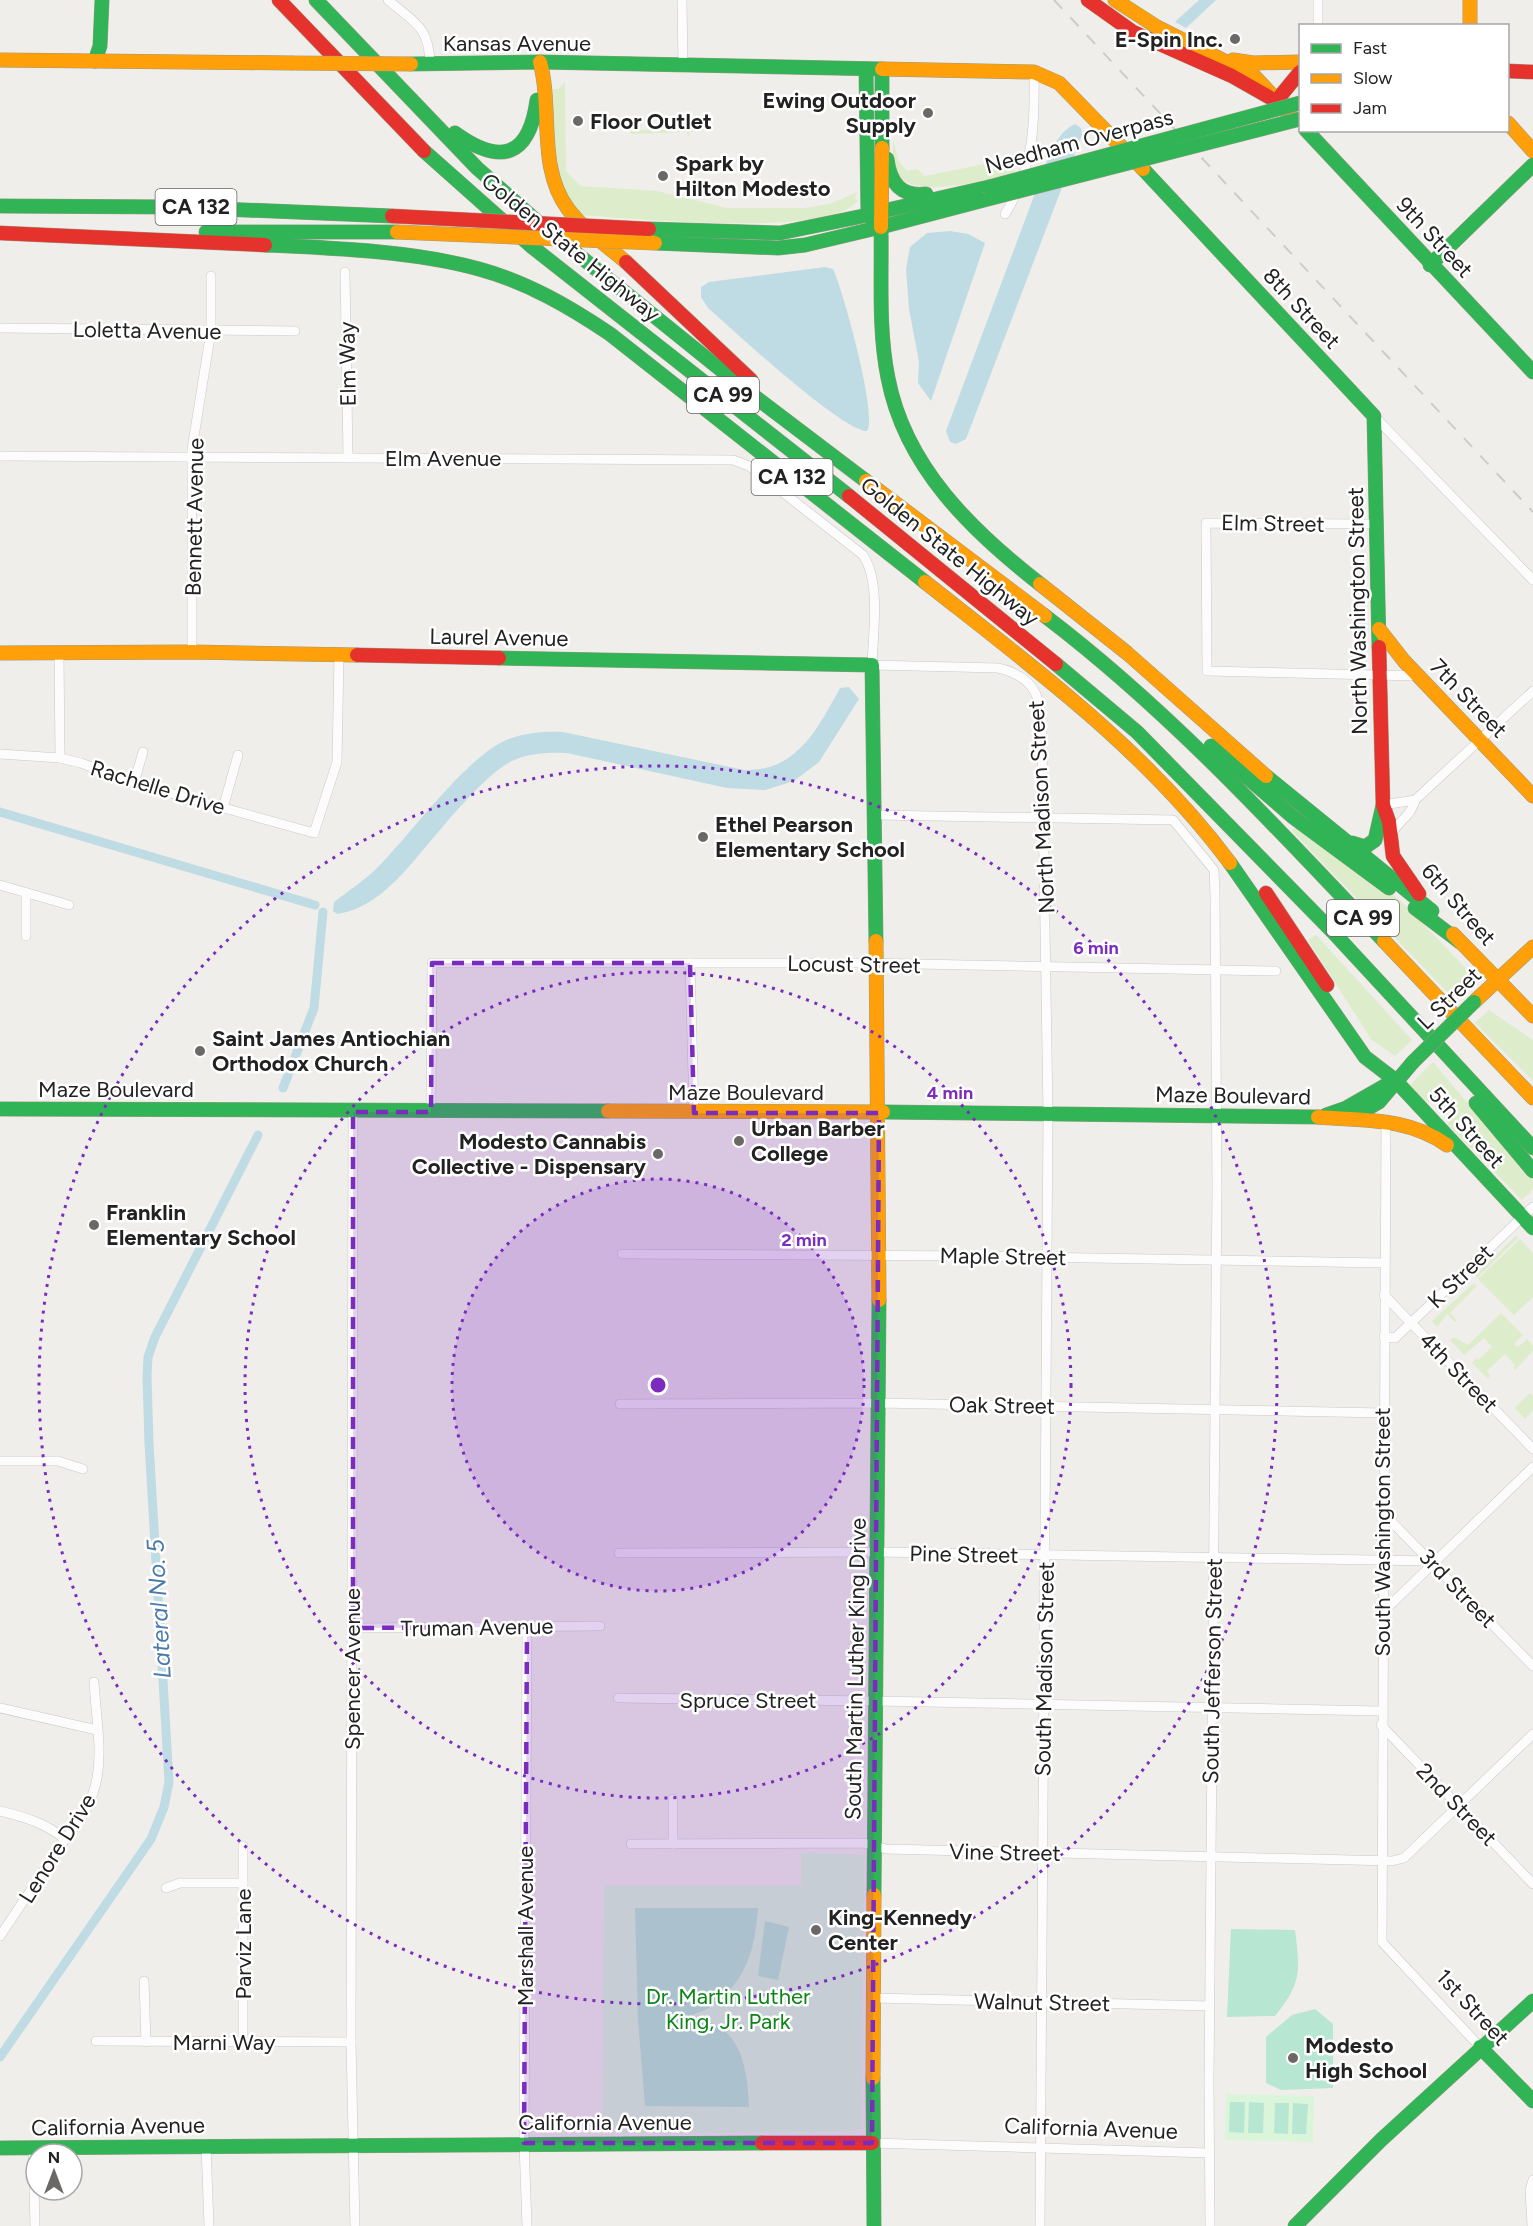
<svg xmlns="http://www.w3.org/2000/svg" width="1533" height="2226" font-family="Figtree,sans-serif">
	<rect width="100%" height="100%" fill="#f0eeeb"/>
	<g fill="#ddeccb">
		<path d="M565 82 566 171 581 186 657 191 727 208H804L830 204 857 192 855 199 858 200C832 239 628 218 580 215 551 180 555 131 553 89H558Z"/>
		<path d="M630 130H703L704 131 690 132 688 138 687 132 631 134Z"/>
		<path d="M893 139 898 160 907 171 917 169 925 176 1019 157 1013 173C988 180 915 200 898 175 892 165 893 150 893 139Z"/>
		<path d="M1297 826 1400 900 1476 979 1454 999 1292 831Z"/>
		<path d="M1316 935 1412 1040 1395 1056 1371 1039 1308 940Z"/>
		<path d="M1489 1010 1533 1040V1081L1475 1023Z"/>
		<path d="M1433 1062 1533 1181V1189L1522 1200 1448 1125 1447 1116 1435 1103 1426 1102 1410 1085Z"/>
		<path d="M1516 1236 1518 1238 1477 1278 1475 1275Z"/>
		<path d="M1520 1239 1533 1253V1297L1514 1315 1478 1279Z"/>
		<path d="M1474 1283 1477 1286 1450 1313 1457 1321 1455 1322 1447 1314 1437 1327 1432 1321Z"/>
		<path d="M1501 1313 1523 1335 1514 1344 1518 1347 1527 1339 1533 1346V1351L1515 1370 1513 1367 1515 1365 1505 1354 1487 1371 1490 1375 1488 1379 1472 1363 1476 1358 1478 1360 1492 1347 1484 1338 1464 1355 1450 1340 1454 1337 1468 1345Z"/>
		<path d="M1530 1393 1533 1396V1410L1525 1419 1515 1408Z"/>
	</g>
	<g fill="#daf5da">
		<path d="M801 1853 864 1855 862 2129 844 2132 621 2133 602 2129 604 1886H801Z"/>
		<path d="M1226 2094 1314 2096 1313 2142 1225 2140Z"/>
	</g>
	<g fill="#b7e6d2">
		<path d="M635 1908H758C755 1948 747 1980 713 2005 706 2011 695 2013 687 2017 695 2020 706 2020 714 2024 744 2038 748 2078 749 2107L645 2106 638 2020Z"/>
		<path d="M765 1921 789 1927 778 1980 758 1976Z"/>
		<path d="M1231 1929 1295 1930C1300 1971 1302 1983 1275 2016L1227 2017Z"/>
		<path d="M1315 2009 1333 2024V2088L1281 2090 1266 2083V2037L1292 2015Z"/>
		<path d="M1230 2102H1245L1244 2133 1229 2132Z"/>
		<path d="M1249 2102 1264 2103 1263 2133H1248Z"/>
		<path d="M1275 2103H1289L1288 2134 1274 2133Z"/>
		<path d="M1293 2103 1308 2104 1306 2134H1292Z"/>
	</g>
	<g fill="#bfdbe3">
		<path d="M1199 0H1216L1186 28 1175 22Z"/>
		<path d="M1075 124 1081 128 1082 135 966 439 956 444 950 442 946 431 1049 156C1056 141 1062 130 1075 124Z"/>
		<path d="M950 231 968 234 985 243 931 401 918 383 919 362 909 309 906 269 910 247 927 233Z"/>
		<path d="M825 267 833 269C843 290 878 416 867 431 842 431 732 329 708 308L701 297V287L709 282Z"/>
		<path d="M849 687 859 699 819 762 794 781 765 790 727 788 567 753C547 752 530 753 512 761 481 776 431 842 406 870 387 890 366 910 337 914L333 911 334 902C348 891 364 881 377 868 411 834 463 761 504 741 522 733 543 731 563 732L744 770C797 772 818 728 840 688Z"/>
	</g>
	<g fill="none" stroke-linecap="round" stroke-linejoin="round">
		<g stroke="#bfdbe3" stroke-width="9">
			<path d="M0 812 315 905"/>
			<path d="M283 1088 314 1008 323 912"/>
			<path d="M0 2057 151 1839 164 1807 169 1782 149 1443 147 1377 148 1357 155 1337 258 1135"/>
		</g>
		<g stroke="#c9c8c7" stroke-width="10">
			<g id="street">
				<path d="M388 0C415 23 429 26 430 64"/>
				<path d="M682 0 683 65"/>
				<path d="M1318 26V0"/>
				<path d="M1005 214C1034 168 1035 124 1034 72"/>
				<path d="M345 272 348 457"/>
				<path d="M0 328 295 331"/>
				<path d="M1374 416 1533 580"/>
				<path d="M0 456 733 460 749 466 863 555C881 582 873 633 872 665L998 668C1042 678 1041 705 1042 742L1048 1113 1040 2226"/>
				<path d="M1375 524 1206 523 1207 671 1418 676"/>
				<path d="M192 652V449L211 331V276"/>
				<path d="M59 654 60 758"/>
				<path d="M0 754 60 758 81 763 134 783 314 833 337 762 339 656"/>
				<path d="M134 783 143 752"/>
				<path d="M1383 805 1415 800 1533 691"/>
				<path d="M223 808 238 755"/>
				<path d="M876 815 1173 820 1214 870 1215 895 1217 1186 1209 2081 1210 2226"/>
				<path d="M1390 837C1396 822 1412 816 1415 800"/>
				<path d="M0 885 69 905"/>
				<path d="M26 893V936"/>
				<path d="M690 963 694 1113"/>
				<path d="M353 1112 351 2042 355 2226"/>
				<path d="M431 1112 432 963H864L1276 971"/>
				<path d="M1386 1122 1382 1942 1480 2047"/>
				<path d="M622 1254 978 1256 1384 1263"/>
				<path d="M1384 1295 1533 1449"/>
				<path d="M1384 1337 1395 1338 1533 1207"/>
				<path d="M620 1404 879 1403 1383 1413"/>
				<path d="M0 1461H58L83 1469"/>
				<path d="M1382 1512 1533 1666"/>
				<path d="M619 1553 877 1552 1433 1561"/>
				<path d="M1382 1613 1533 1467"/>
				<path d="M353 1628 600 1626"/>
				<path d="M618 1698 876 1701 1381 1711"/>
				<path d="M0 1708 97 1730"/>
				<path d="M1381 1725 1533 1884"/>
				<path d="M0 1811C25 1817 45 1823 65 1839"/>
				<path d="M631 1844 864 1843 886 1849 1392 1861 1404 1858 1533 1734"/>
				<path d="M673 1844V1799"/>
				<path d="M243 1846V2042"/>
				<path d="M166 1888 180 1883H243"/>
				<path d="M0 1936 65 1839C112 1787 98 1746 94 1682"/>
				<path d="M144 1981 146 2042"/>
				<path d="M875 1998 1210 2006"/>
				<path d="M96 2041 351 2042"/>
				<path d="M872 2143 1209 2153"/>
				<path d="M206 2146 209 2226"/>
				<path d="M33 2148 35 2226"/>
				<path d="M527 2226 524 2143 527 1627"/>
				<path d="M1532 2226 1530 2190 1533 2180"/>
			</g>
		</g>
		<g stroke="#999a82" stroke-width="15">
			<g id="fast">
				<path d="M316 0 477 168 540 224 746 390 866 481"/>
				<path d="M95 61 100 46 102 0"/>
				<path d="M411 64 540 62 882 69V148"/>
				<path d="M866 69 868 215 877 223"/>
				<path d="M1306 130 1533 372"/>
				<path d="M455 133C501 166 529 157 537 100"/>
				<path d="M424 151 531 246 849 496"/>
				<path d="M887 159C890 183 901 197 926 194"/>
				<path d="M1143 169 1374 416 1379 647"/>
				<path d="M0 206 174 207 392 216"/>
				<path d="M874 213 989 187"/>
				<path d="M881 227 984 200"/>
				<path d="M649 229 780 233 868 215"/>
				<path d="M206 232H397"/>
				<path d="M655 243 778 248 805 245 881 227C882 277 878 329 888 378 905 467 972 531 1040 584"/>
				<path d="M265 245C332 248 414 251 479 269 527 282 570 307 610 334L925 582"/>
				<path d="M1430 265 1533 165"/>
				<path d="M1045 616C1170 711 1277 828 1384 941"/>
				<path d="M499 658 872 665 876 941"/>
				<path d="M1056 664 1137 732 1332 931 1533 1148"/>
				<path d="M1211 746 1293 817 1389 888"/>
				<path d="M1266 776 1432 911"/>
				<path d="M1352 843 1365 847 1375 840 1383 805"/>
				<path d="M1230 863 1365 1057 1395 1080"/>
				<path d="M1415 908 1460 942"/>
				<path d="M1395 1080 1533 1228"/>
				<path d="M1476 1103 1533 1171"/>
				<path d="M0 1109 608 1111"/>
				<path d="M883 1112 1318 1117"/>
				<path d="M1326 1115 1346 1108 1395 1080"/>
				<path d="M1351 1118 1379 1102 1413 1062"/>
				<path d="M874 1895 879 1300"/>
				<path d="M1480 2047 1533 2101"/>
				<path d="M873 2078 874 2226"/>
				<path d="M0 2148 762 2143"/>
				<path d="M1295 2226 1381 2140 1533 2001"/>
			</g>
		</g>
		<g stroke="#999a82" stroke-width="15">
			<g id="slow">
				<path d="M1115 0 1157 27 1254 76 1290 114"/>
				<path d="M1470 0V26"/>
				<path d="M0 60 95 61"/>
				<path d="M1233 60 1253 63 1300 62"/>
				<path d="M95 61 291 63"/>
				<path d="M540 62C553 110 537 167 568 209 584 230 606 245 626 262"/>
				<path d="M882 69 1034 72 1059 83 1143 169"/>
				<path d="M1508 123 1533 151"/>
				<path d="M881 227 882 148"/>
				<path d="M866 481 1045 616"/>
				<path d="M925 582C1034 668 1147 751 1230 863"/>
				<path d="M1040 584 1127 653 1266 776"/>
				<path d="M1379 629 1404 661 1533 796"/>
				<path d="M0 653 192 652 357 655"/>
				<path d="M1453 934 1533 1016"/>
				<path d="M876 941 879 1300"/>
				<path d="M1384 941 1533 1098"/>
				<path d="M1474 1002 1533 947"/>
				<path d="M608 1111 883 1112"/>
				<path d="M1318 1117C1364 1121 1407 1117 1447 1145"/>
				<path d="M873 2078 874 1895"/>
			</g>
		</g>
		<g stroke="#999a82" stroke-width="15">
			<g id="jam">
				<path d="M279 0 424 151"/>
				<path d="M1088 0 1133 32 1232 76 1269 97"/>
				<path d="M1508 71 1533 72"/>
				<path d="M1277 100 1300 72"/>
				<path d="M0 233 265 245"/>
				<path d="M626 262 751 380"/>
				<path d="M849 496 1056 664"/>
				<path d="M1379 647 1383 805 1389 822 1393 856 1419 894"/>
				<path d="M357 655 499 658"/>
				<path d="M1266 893 1327 985"/>
				<path d="M762 2143H872"/>
			</g>
		</g>
		<use href="#street" stroke="#fdfcfc" stroke-width="9"/>
		<use href="#fast" stroke="#30b455" stroke-width="14"/>
		<use href="#slow" stroke="#ff9f0a" stroke-width="14"/>
		<use href="#jam" stroke="#e5322d" stroke-width="14"/>
		<path stroke="#ccc" stroke-width="2" stroke-dasharray="12 12" stroke-linecap="butt" d="M1054 0 1533 512"/>
		<g stroke="#a79c86" stroke-width="15" stroke-linecap="butt">
			<g id="fast-bridge">
				<path d="M989 187 1300 103"/>
				<path d="M984 200 1300 119"/>
				<path d="M1413 1062 1474 1002"/>
			</g>
		</g>
		<g stroke="#a79c86" stroke-width="15" stroke-linecap="butt">
			<g id="slow-bridge">
				<path d="M291 63 411 64"/>
				<path d="M397 232 655 243"/>
			</g>
		</g>
		<g stroke="#a79c86" stroke-width="15" stroke-linecap="butt">
			<path id="jam-bridge" d="M392 216 649 229"/>
		</g>
		<use href="#fast-bridge" stroke="#30b455" stroke-width="14"/>
		<use href="#slow-bridge" stroke="#ff9f0a" stroke-width="14"/>
		<use href="#jam-bridge" stroke="#e5322d" stroke-width="14"/>
	</g>
	<path fill="#7b2cbf" fill-opacity="0.2" stroke="#7b2cbf" stroke-width="4.5" stroke-dasharray="12 8" stroke-linejoin="round" d="M432 963H690L694 1113H879L872 2143H524L527 1627 353 1628V1112H431Z"/>
	<circle cx="658" cy="1385" r="206" fill="#7b2cbf" fill-opacity=".12"/>
	<g fill="none" stroke="#7b2cbf" stroke-width="3" stroke-dasharray="3 6">
		<circle cx="658" cy="1385" r="206"/>
		<circle cx="658" cy="1385" r="413"/>
		<circle cx="658" cy="1385" r="619"/>
	</g>
	<g fill="#6a6968" stroke="#fff" stroke-width="2">
		<circle cx="1235" cy="39" r="6"/>
		<circle cx="928" cy="113" r="6"/>
		<circle cx="578" cy="121" r="6"/>
		<circle cx="663" cy="176" r="6"/>
		<circle cx="703" cy="837" r="6"/>
		<circle cx="200" cy="1051" r="6"/>
		<circle cx="739" cy="1141" r="6"/>
		<circle cx="658" cy="1154" r="6"/>
		<circle cx="94" cy="1225" r="6"/>
		<circle cx="816" cy="1930" r="6"/>
		<circle cx="1293" cy="2058" r="6"/>
	</g>
	<g text-anchor="middle" stroke-width="5" stroke-linejoin="round" paint-order="stroke">
		<g fill="#fff" stroke="#646464" stroke-width="1.5">
			<rect x="155.5" y="189" width="81" height="36" rx="4.5"/>
			<rect x="687" y="377" width="72" height="36" rx="4.5"/>
			<rect x="751.5" y="459" width="81" height="36" rx="4.5"/>
			<rect x="1327" y="900" width="72" height="36" rx="4.5"/>
		</g>
		<g font-size="21" font-weight="bold" fill="#222">
			<text x="196" y="214">CA 132</text>
			<text x="723" y="402">CA 99</text>
			<text x="792" y="484">CA 132</text>
			<text x="1363" y="925">CA 99</text>
		</g>
		<g font-size="22" font-weight="bold" fill="#222" stroke="#fff" text-anchor="start">
			<text x="1223" y="47" text-anchor="end">E-Spin Inc.</text>
			<text x="916" y="108" text-anchor="end">Ewing Outdoor<tspan x="916" dy="25">Supply</tspan></text>
			<text x="590" y="129">Floor Outlet</text>
			<text x="675" y="171">Spark by<tspan x="675" dy="25">Hilton Modesto</tspan></text>
			<text x="715" y="832">Ethel Pearson<tspan x="715" dy="25">Elementary School</tspan></text>
			<text x="212" y="1046">Saint James Antiochian<tspan x="212" dy="25">Orthodox Church</tspan></text>
			<text x="751" y="1136">Urban Barber<tspan x="751" dy="25">College</tspan></text>
			<text x="646" y="1149" text-anchor="end">Modesto Cannabis<tspan x="646" dy="25">Collective - Dispensary</tspan></text>
			<text x="106" y="1220">Franklin<tspan x="106" dy="25">Elementary School</tspan></text>
			<text x="828" y="1925">King-Kennedy<tspan x="828" dy="25">Center</tspan></text>
			<text x="1305" y="2053">Modesto<tspan x="1305" dy="25">High School</tspan></text>
		</g>
		<g font-size="22" fill="#222" stroke="#fff">
			<text x="517" y="51">Kansas Avenue</text>
			<text transform="translate(1079 141) rotate(-15)" y="8">Needham Overpass</text>
			<text transform="translate(1435 237) rotate(47)" y="8">9th Street</text>
			<text transform="translate(571 247) rotate(39)" y="8">Golden State Highway</text>
			<text transform="translate(1302 308) rotate(47)" y="8">8th Street</text>
			<text transform="translate(147 330) rotate(1)" y="8">Loletta Avenue</text>
			<text transform="translate(347 364) rotate(-91)" y="8">Elm Way</text>
			<text x="443" y="466">Elm Avenue</text>
			<text transform="translate(194 517) rotate(-89)" y="8">Bennett Avenue</text>
			<text transform="translate(1273 523) rotate(1)" y="8">Elm Street</text>
			<text transform="translate(950 551) rotate(39)" y="8">Golden State Highway</text>
			<text transform="translate(1357 611) rotate(-91)" y="8">North Washington Street</text>
			<text transform="translate(499 637) rotate(1)" y="8">Laurel Avenue</text>
			<text transform="translate(1469 698) rotate(46)" y="8">7th Street</text>
			<text transform="translate(158 787) rotate(17)" y="8">Rachelle Drive</text>
			<text transform="translate(1041 807) rotate(-93)" y="8">North Madison Street</text>
			<text transform="translate(1459 904) rotate(49)" y="8">6th Street</text>
			<text transform="translate(854 964) rotate(1)" y="8">Locust Street</text>
			<text transform="translate(1449 998) rotate(-44)" y="8">L Street</text>
			<text x="116" y="1097">Maze Boulevard</text>
			<text x="746" y="1100">Maze Boulevard</text>
			<text transform="translate(1233 1095) rotate(1)" y="8">Maze Boulevard</text>
			<text transform="translate(1467 1127) rotate(48)" y="8">5th Street</text>
			<text transform="translate(1003 1256) rotate(1)" y="8">Maple Street</text>
			<text transform="translate(1460 1276) rotate(-44)" y="8">K Street</text>
			<text transform="translate(1459 1372) rotate(46)" y="8">4th Street</text>
			<text transform="translate(1002 1405) rotate(1)" y="8">Oak Street</text>
			<text transform="translate(1382 1532) rotate(-90)" y="8">South Washington Street</text>
			<text transform="translate(964 1554) rotate(1)" y="8">Pine Street</text>
			<text transform="translate(1458 1588) rotate(46)" y="8">3rd Street</text>
			<text transform="translate(477 1627) rotate(-1)" y="8">Truman Avenue</text>
			<text transform="translate(352 1669) rotate(-90)" y="8">Spencer Avenue</text>
			<text transform="translate(855 1669) rotate(-89)" y="8">South Martin Luther King Drive</text>
			<text transform="translate(1044 1669) rotate(-89)" y="8">South Madison Street</text>
			<text transform="translate(1212 1671) rotate(-89)" y="8">South Jefferson Street</text>
			<text x="748" y="1708">Spruce Street</text>
			<text transform="translate(1457 1804) rotate(46)" y="8">2nd Street</text>
			<text transform="translate(57 1848) rotate(-58)" y="8">Lenore Drive</text>
			<text transform="translate(1005 1852) rotate(1)" y="8">Vine Street</text>
			<text transform="translate(525 1926) rotate(-90)" y="8">Marshall Avenue</text>
			<text transform="translate(243 1944) rotate(-90)" y="8">Parviz Lane</text>
			<text transform="translate(1042 2002) rotate(1)" y="8">Walnut Street</text>
			<text transform="translate(1473 2007) rotate(47)" y="8">1st Street</text>
			<text x="224" y="2050">Marni Way</text>
			<text x="605" y="2130">California Avenue</text>
			<text transform="translate(118 2126) rotate(-1)" y="8">California Avenue</text>
			<text transform="translate(1091 2128) rotate(2)" y="8">California Avenue</text>
		</g>
		<g font-size="22" fill="#0c8416" stroke="#fff">
			<text x="728" y="2004">Dr. Martin Luther<tspan x="728" dy="25">King, Jr. Park</tspan></text>
		</g>
		<g font-size="24" font-style="italic" fill="#4a7aab" stroke="#fff">
			<text transform="translate(159 1609) rotate(-93)" y="8">Lateral No. 5</text>
		</g>
	</g>
	<circle cx="658" cy="1385" r="9" fill="#7b2cbf" stroke="#fff" stroke-width="3"/>
	<g font-size="18" text-anchor="middle" font-weight="bold" fill="#7b2cbf" stroke="#fff" stroke-width="5" stroke-linejoin="round" paint-order="stroke">
		<text x="1096" y="954">6 min</text>
		<text x="950" y="1099">4 min</text>
		<text x="804" y="1246">2 min</text>
	</g>
	<rect x="1299" y="24" width="210" height="108" fill="#ffffff" stroke="#a7a7a7" stroke-width="1.5"/>
	<rect x="1311" y="44" width="30" height="9" fill="#30b455" stroke="#a7a7a7" stroke-width="1.5"/>
	<text x="1353" y="54" font-size="18" fill="#222222">Fast</text>
	<rect x="1311" y="74" width="30" height="9" fill="#ff9f0a" stroke="#a7a7a7" stroke-width="1.5"/>
	<text x="1353" y="84" font-size="18" fill="#222222">Slow</text>
	<rect x="1311" y="104" width="30" height="9" fill="#e5322d" stroke="#a7a7a7" stroke-width="1.5"/>
	<text x="1353" y="114" font-size="18" fill="#222222">Jam</text>
	<g transform="translate(54 2172)"><circle r="28" fill="#ffffff" stroke="#a7a7a7" stroke-width="1.5"/>
	<path d="M0-4.5L10 22L0 15L-10 22Z" fill="#6a6968"/>
	<text y="-9" font-size="16" font-weight="bold" text-anchor="middle" fill="#222222">N</text>
	</g>
</svg>
